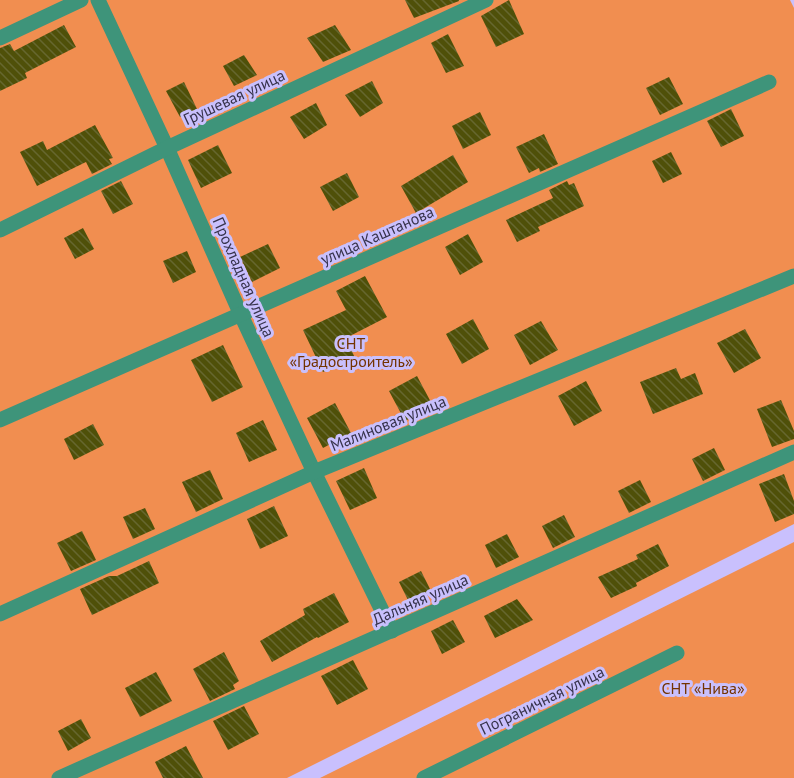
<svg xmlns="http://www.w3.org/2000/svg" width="794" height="778" font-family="'PT Sans',sans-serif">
	<defs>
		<pattern id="building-back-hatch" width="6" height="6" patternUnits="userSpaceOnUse" patternTransform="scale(1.5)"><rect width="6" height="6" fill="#4f5009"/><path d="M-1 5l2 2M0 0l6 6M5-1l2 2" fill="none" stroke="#66672f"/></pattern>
	</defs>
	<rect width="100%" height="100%" fill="#c9c0fd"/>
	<g fill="#f18e50">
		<path d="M0 0H790L794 8V524L287 778H0Z"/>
		<path d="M794 542V778H320Z"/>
	</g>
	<g fill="url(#building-back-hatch)">
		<path d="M405 0H459V1L414 18Z"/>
		<path d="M509 0 524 34 496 47 481 16Z"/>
		<path d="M64 25 76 47 25 73 27 78 0 91V48L10 44 14 51Z"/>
		<path d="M335 25 351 50 323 62 307 38Z"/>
		<path d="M448 34 464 66 446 73 431 43Z"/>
		<path d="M244 55 257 75 234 86 223 66Z"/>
		<path d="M669 77 683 104 660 115 646 88Z"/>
		<path d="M372 81 383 103 360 117 345 95Z"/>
		<path d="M184 82 197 109 180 117 166 91Z"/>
		<path d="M316 103 327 125 304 139 290 117Z"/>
		<path d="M731 109 744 136 721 147 707 121Z"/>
		<path d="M480 112 491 135 463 149 452 126Z"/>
		<path d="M95 125 113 158 109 159 112 164 92 174 86 162 37 186 20 152 43 141 47 150Z"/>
		<path d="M544 134 558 164 540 172 539 168 529 173 516 147Z"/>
		<path d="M218 145 232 173 201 188 188 160Z"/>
		<path d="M671 152 682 174 663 183 652 161Z"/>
		<path d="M453 155 468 182 416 213 401 186Z"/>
		<path d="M347 173 359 197 333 211 320 187Z"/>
		<path d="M121 181 133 204 113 214 101 191Z"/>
		<path d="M567 181 569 185 574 183 584 206 538 227 540 231 517 242 506 220 553 198 549 190Z"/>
		<path d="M83 228 94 249 75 259 64 238Z"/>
		<path d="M468 234 483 262 460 275 445 247Z"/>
		<path d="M268 244 280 268 252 282 240 257Z"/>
		<path d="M187 251 196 272 173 283 163 261Z"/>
		<path d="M365 276 387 317 346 338 355 358 323 372 303 330 346 310 336 291Z"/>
		<path d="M473 319 489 349 462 364 446 334Z"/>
		<path d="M541 321 558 350 530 365 514 335Z"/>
		<path d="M745 329 761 358 734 373 717 343Z"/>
		<path d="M223 345 243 387 212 402 191 360Z"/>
		<path d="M676 368 681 379 695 373 703 394 653 414 640 382Z"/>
		<path d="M417 376 433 406 405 421 389 391Z"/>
		<path d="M586 381 602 411 574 426 558 396Z"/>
		<path d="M781 400 794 431V439L772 447 757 409Z"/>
		<path d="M335 403 351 433 323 448 307 418Z"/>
		<path d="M263 420 277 450 249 462 236 433Z"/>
		<path d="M93 424 104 445 74 460 64 439Z"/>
		<path d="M714 448 725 470 703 481 692 459Z"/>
		<path d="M364 468 377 498 350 510 336 481Z"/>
		<path d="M210 470 223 499 196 512 182 482Z"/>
		<path d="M784 474 794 501V514L775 522 759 484Z"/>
		<path d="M640 480 651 502 629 513 618 491Z"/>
		<path d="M274 506 288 536 260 549 247 519Z"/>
		<path d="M145 508 155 529 133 539 123 517Z"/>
		<path d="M564 515 575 537 553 548 542 526Z"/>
		<path d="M82 531 96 560 71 571 57 543Z"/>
		<path d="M507 534 519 557 496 568 485 545Z"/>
		<path d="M658 544 669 566 636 583 637 586 611 598 598 577 638 559 636 555Z"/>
		<path d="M149 561 159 583 92 615 80 589 109 576H117Z"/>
		<path d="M421 571 432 593 410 604 399 582Z"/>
		<path d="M334 593 349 622 318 638 317 637 272 662 260 641 305 615 303 609Z"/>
		<path d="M517 599 533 620 495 638 484 616Z"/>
		<path d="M453 620 465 642 442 654 431 631Z"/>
		<path d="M224 652 239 681 233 685 235 689 210 701 193 669Z"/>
		<path d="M353 660 368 689 337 705 321 676Z"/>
		<path d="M156 672 172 701 140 717 125 688Z"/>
		<path d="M244 706 259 734 228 750 213 721Z"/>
		<path d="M81 719 91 738 68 751 58 731Z"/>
		<path d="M186 746 203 778H163L155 762Z"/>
	</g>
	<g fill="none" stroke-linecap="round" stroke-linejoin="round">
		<g stroke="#3e947a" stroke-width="15">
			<path d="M98 0 167 148 241 315 314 472 392 631"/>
			<path d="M0 38 81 0"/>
			<path d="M0 230 167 148 486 0"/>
			<path d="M0 420 769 82"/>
			<path d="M0 614 314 472 794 276"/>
			<path d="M59 778 794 452"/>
			<path d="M424 778 677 653"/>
		</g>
	</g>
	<g text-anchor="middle" stroke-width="6" stroke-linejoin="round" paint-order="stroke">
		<g font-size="16" fill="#37334c" stroke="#c9c0fd">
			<text transform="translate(234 97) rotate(-25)" y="6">Грушевая улица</text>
			<text transform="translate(377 235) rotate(-24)" y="6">улица Каштанова</text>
			<text transform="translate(244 277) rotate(66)" y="6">Прохладная улица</text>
			<text transform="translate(388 423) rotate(-22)" y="6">Малиновая улица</text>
			<text transform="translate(420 599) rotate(-24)" y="6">Дальняя улица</text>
			<text transform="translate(542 700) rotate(-26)" y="6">Пограничная улица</text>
		</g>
		<g font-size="16" fill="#733300" stroke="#c9c0fd">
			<text x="351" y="349">СНТ<tspan x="351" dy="18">«Градостроитель»</tspan></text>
			<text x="703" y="694">СНТ «Нива»</text>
		</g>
	</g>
</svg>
